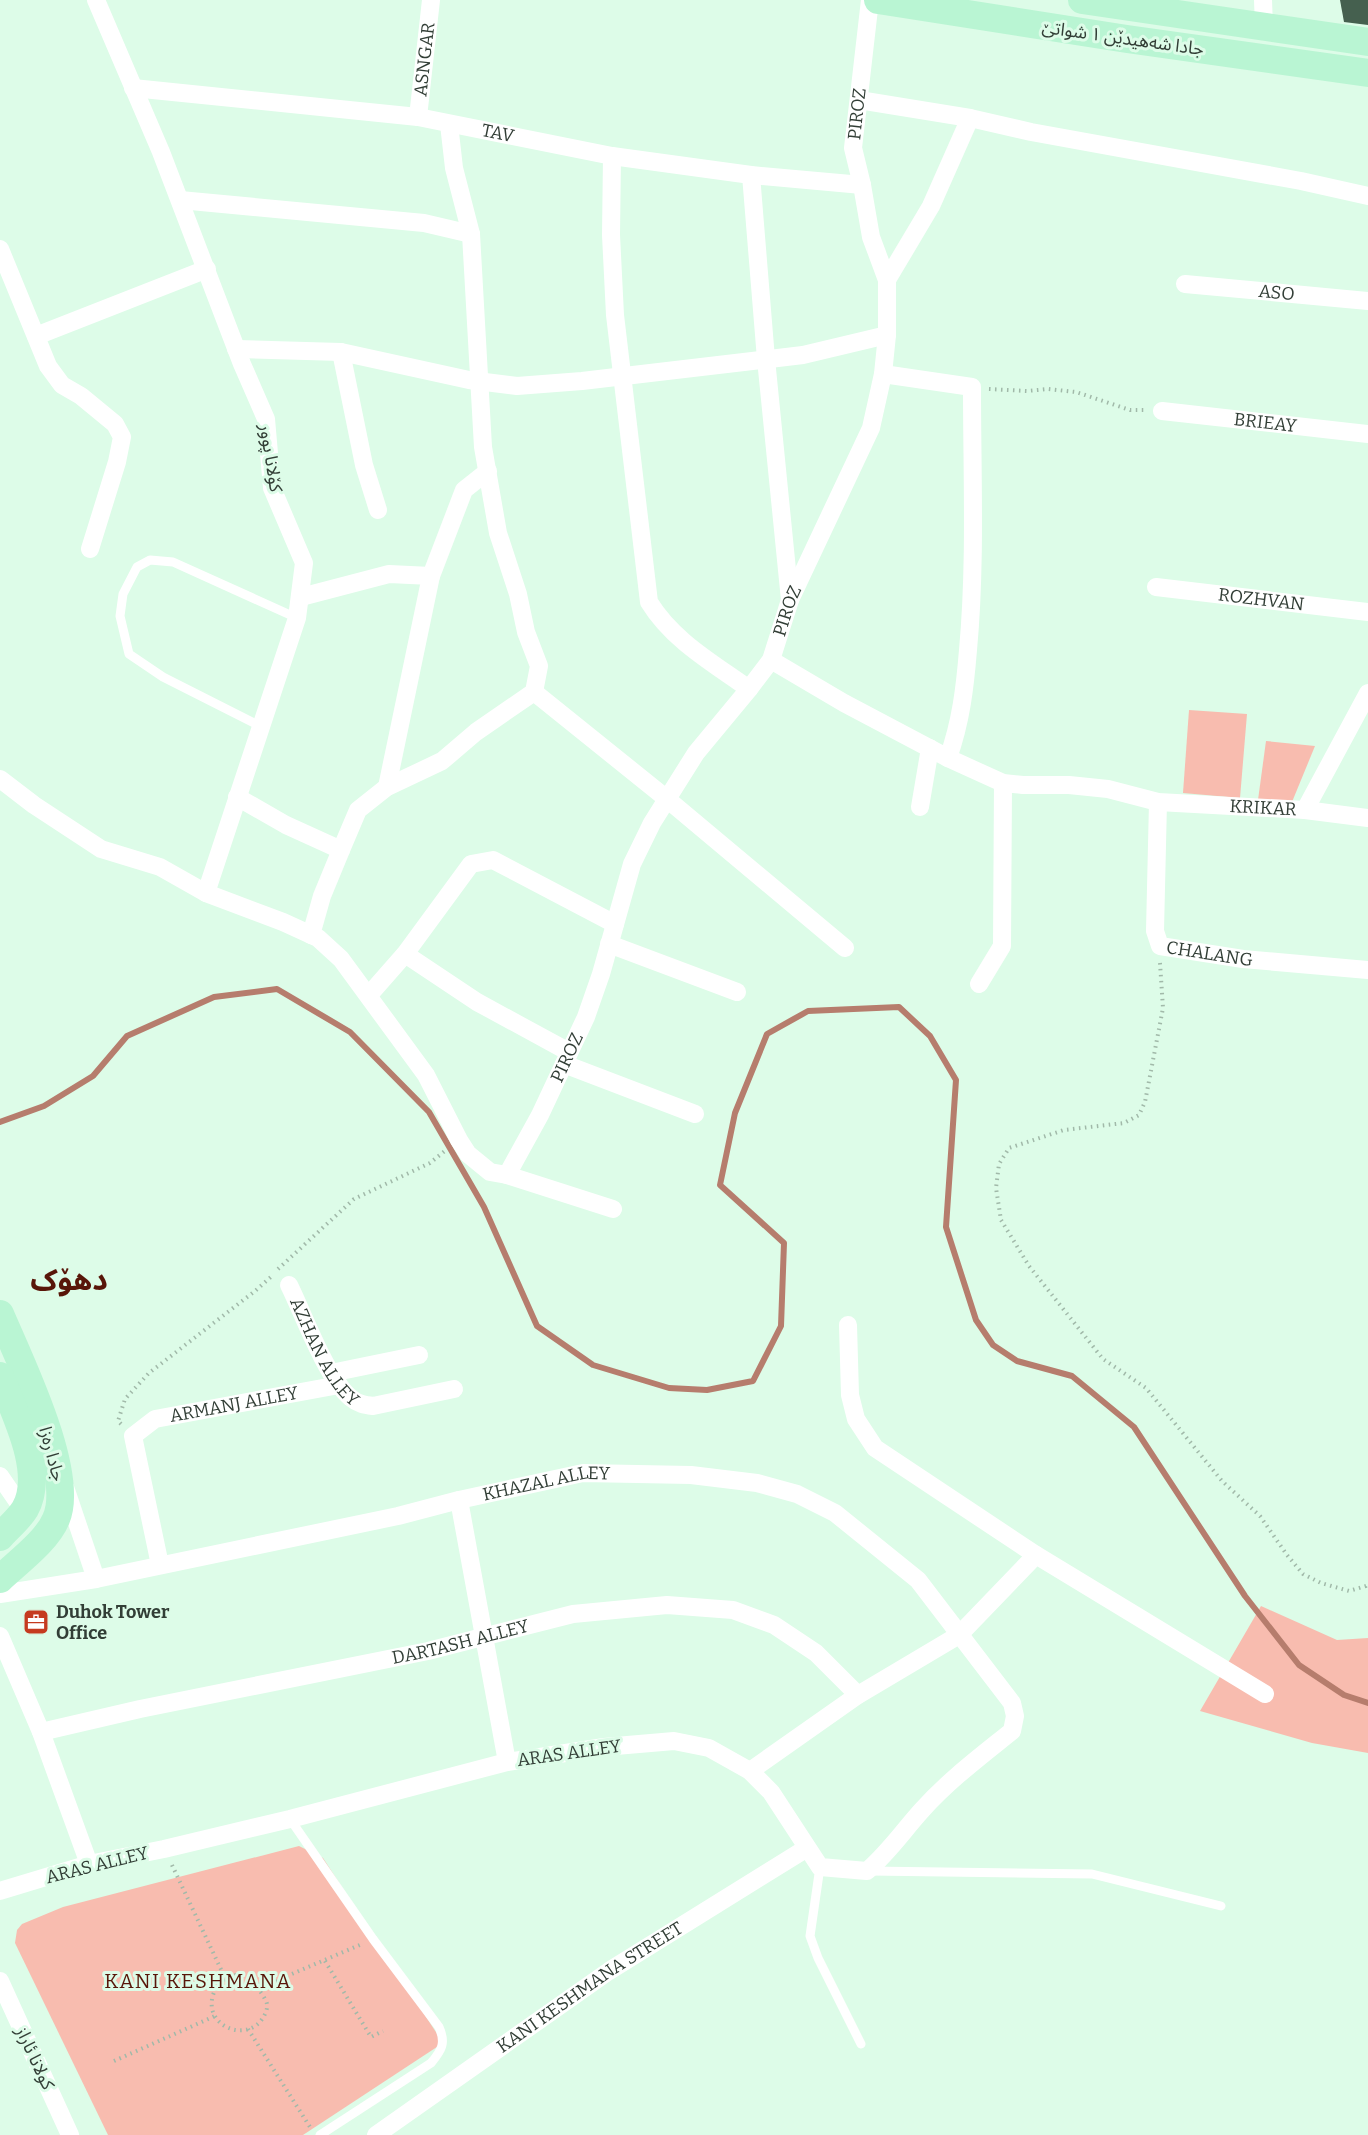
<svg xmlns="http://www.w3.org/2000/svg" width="1368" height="2135" font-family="Bitter,'Noto Sans Arabic',serif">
	<rect width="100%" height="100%" fill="#ddfce8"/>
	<g fill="#f8bcaf">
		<path d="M1189 710 1247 714 1240 798 1183 793Z"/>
		<path d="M1266 741 1315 746 1292 802 1258 800Z"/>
		<path d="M1261 1606 1337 1640 1368 1638V1753L1312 1743 1200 1711Z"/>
		<path d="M299 1846 323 1858 443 2043 303 2135H108L15 1943 17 1930 22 1924 63 1907Z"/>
	</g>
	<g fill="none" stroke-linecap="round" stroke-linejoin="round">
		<path stroke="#b67d6d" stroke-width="6" d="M0 1122 44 1106 93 1076 127 1036 214 997 277 989 350 1032 429 1112 484 1207 537 1326 593 1365 669 1388 707 1390 753 1381 781 1326 784 1243 720 1185 735 1113 767 1034 808 1011 899 1007 930 1036 956 1080 946 1227 976 1320 993 1345 1017 1361 1072 1376 1134 1427 1245 1596 1299 1665 1344 1695 1368 1703"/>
	</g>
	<path fill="#45604f" d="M1340 0H1368V25L1344 22Z"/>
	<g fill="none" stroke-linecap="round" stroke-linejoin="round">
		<g stroke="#a1b9a9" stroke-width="4" stroke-dasharray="1.5 4.5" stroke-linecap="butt">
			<path d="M989 389 1027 391 1048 389 1076 392 1130 410H1146"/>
			<path d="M1160 963 1163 1008 1145 1102 1139 1115 1124 1123 1064 1130 1009 1148 999 1164 996 1188 1001 1220 1029 1266 1103 1359 1146 1388 1222 1481 1260 1516 1287 1555 1303 1574 1321 1583 1349 1591 1366 1586 1368 1583"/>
			<path d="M278 1269 354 1199 430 1163 446 1150"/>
			<path d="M121 1424 118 1421 125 1399 149 1373 255 1291 273 1275"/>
			<path d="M172 1865 225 1978"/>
			<path d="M325 1961 371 2037 383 2031"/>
			<path d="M236 1975C247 1976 253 1979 261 1986L258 1989C261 1992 264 1997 266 2001 268 2005 267 2010 265 2014 251 2045 203 2028 213 1995 217 1983 225 1978 236 1975Z"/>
			<path d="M259 1988 362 1944"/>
			<path d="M248 2029 310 2127"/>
			<path d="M114 2061 215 2016"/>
		</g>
		<g stroke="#fff" stroke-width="9">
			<path d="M260 726 163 677 129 654 120 616 123 594 137 567 150 560 173 562 297 618"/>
			<path d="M290 1819 373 1939 439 2027C446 2043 442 2050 431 2063L320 2135"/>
			<path d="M820 1867 810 1936 818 1958 861 2044"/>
			<path d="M869 1871 1092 1874 1221 1906"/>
		</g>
		<g stroke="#fff" stroke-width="18">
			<path d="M96 0 161 152 242 364 266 419 272 488 304 563 297 618 206 893"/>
			<path d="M1263 0 1264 27"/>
			<path id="s1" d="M133 88 418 117 612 156 751 175 862 185"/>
			<path d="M859 100 970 118 1031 132 1301 181 1368 196"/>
			<path id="s2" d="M418 117 431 0"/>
			<path d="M612 156 611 235 615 315 649 602C673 641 713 663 749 689"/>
			<path d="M751 175 766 359 790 600"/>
			<path d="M180 200 424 223 471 234"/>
			<path d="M0 249 48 366 62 385 81 396 115 424 122 437 117 462 90 549"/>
			<path d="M887 280 931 206 970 118"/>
			<path id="s3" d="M1185 284 1368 301"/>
			<path d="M36 336 207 269"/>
			<path d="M236 349 341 352 469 380 517 386 582 381 803 355 887 335"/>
			<path d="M341 352 364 465 378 510"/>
			<path d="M883 374 972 387C972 475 976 563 968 650 965 687 961 722 948 758"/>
			<path id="s4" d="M1162 411 1368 434"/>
			<path id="s5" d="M1156 587 1368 612"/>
			<path d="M301 597 389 574 431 576"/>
			<path id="s6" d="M771 660 844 703 948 758 1003 783 1023 785H1069L1108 789 1158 802 1305 810 1368 818"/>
			<path d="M534 692 667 799 845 948"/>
			<path d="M0 779 34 805 101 849 160 867 206 893 283 922 318 938 341 959 426 1075 459 1140 468 1154 490 1172 507 1175 613 1209"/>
			<path d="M387 787 431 576 464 490 488 471"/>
			<path d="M237 797 286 825 341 850 358 810 387 787 442 761 476 732 534 692 539 666 526 632 518 594 498 533 483 447 471 234 454 168 449 124"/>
			<path id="s7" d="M1158 802 1155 931 1160 946 1243 959 1368 970"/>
			<path d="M920 807 930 748"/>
			<path d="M1305 810 1368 693"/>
			<path d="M311 935 322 896 341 850"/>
			<path d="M609 944 737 992"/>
			<path d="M405 954 477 1002 569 1052"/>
			<path d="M979 984 1002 946 1003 783"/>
			<path d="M369 995 405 954 471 864 493 860 615 924"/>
			<path d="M564 1064 695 1114"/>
			<path id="s8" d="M507 1175 540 1115 586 1017 601 974 632 864 652 823 696 753 749 689 771 660 790 600 871 428 883 374 887 335V280L871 237 862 185 853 148 870 0"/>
			<path id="s9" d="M289 1285C304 1315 326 1378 351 1398 358 1404 365 1405 373 1406L454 1389"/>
			<path d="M848 1325 850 1395 856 1419 875 1448 1036 1555"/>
			<path d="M331 1373 419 1355"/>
			<path d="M0 1476 24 1511"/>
			<path d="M65 1487 96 1579"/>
			<path d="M459 1500 507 1762"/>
			<path id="s10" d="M160 1565 133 1436 155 1419 339 1385"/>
			<path id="s11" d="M0 1594 96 1579 398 1516 459 1500 583 1473 691 1475 757 1483 797 1494 835 1513 918 1580 1012 1703 1015 1716 1012 1731C981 1756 949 1780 922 1810 903 1831 889 1852 867 1871L820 1867 771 1792 750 1771 709 1748 674 1741 604 1747 507 1762 290 1819 164 1849 89 1864 0 1891"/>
			<path d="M0 1636 41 1732 89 1864"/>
			<path id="s12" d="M41 1732 140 1709 428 1651 573 1614 667 1605 733 1610 774 1625 816 1653 858 1695"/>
			<path d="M750 1771 858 1695 959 1635 1036 1555 1265 1694"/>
			<path d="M0 1981 70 2135"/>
			<path id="s13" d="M376 2135 609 1971 807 1848"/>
		</g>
		<g stroke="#b9f5d3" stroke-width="28">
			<path d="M878 0 1127 39 1368 73"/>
			<path d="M1082 0 1368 42"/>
			<path d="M0 1314C19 1359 76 1474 56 1519 47 1541 18 1562 0 1579"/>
			<path d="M0 1376C14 1412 46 1472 25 1509 19 1519 8 1528 0 1537"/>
		</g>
	</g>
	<defs>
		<g id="office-square" transform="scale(1.35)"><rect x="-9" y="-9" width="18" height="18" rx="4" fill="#c53a1f" stroke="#ddfce8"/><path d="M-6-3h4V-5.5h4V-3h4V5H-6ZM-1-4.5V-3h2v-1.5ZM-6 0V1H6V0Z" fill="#fff"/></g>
	</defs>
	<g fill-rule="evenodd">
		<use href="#office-square" x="36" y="1622"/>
	</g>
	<g text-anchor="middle" stroke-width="6" stroke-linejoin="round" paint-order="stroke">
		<g font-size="18" fill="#323e36" stroke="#ddfce8">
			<text transform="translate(1123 38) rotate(8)" y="6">جادا شەهیدێن ١ شواتێ</text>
			<text dy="6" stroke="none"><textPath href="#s2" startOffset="58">ASNGAR</textPath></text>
			<text dy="6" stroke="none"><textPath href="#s8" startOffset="1158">PIROZ</textPath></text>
			<text dy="6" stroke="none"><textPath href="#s1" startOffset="368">TAV</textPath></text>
			<text dy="6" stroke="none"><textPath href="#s3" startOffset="92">ASO</textPath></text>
			<text dy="6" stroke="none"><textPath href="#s4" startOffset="104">BRIEAY</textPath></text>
			<text transform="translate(271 458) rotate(81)" y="6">کۆلانا پوور</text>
			<text dy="6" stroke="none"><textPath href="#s5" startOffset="106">ROZHVAN</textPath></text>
			<text dy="6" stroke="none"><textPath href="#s8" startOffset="636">PIROZ</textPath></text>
			<text dy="6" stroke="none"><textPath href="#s6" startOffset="525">KRIKAR</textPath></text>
			<text dy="6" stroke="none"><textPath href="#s7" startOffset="195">CHALANG</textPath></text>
			<text dy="6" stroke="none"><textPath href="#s8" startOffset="132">PIROZ</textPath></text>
			<text dy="6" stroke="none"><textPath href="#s9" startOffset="76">AZHAN ALLEY</textPath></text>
			<text dy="6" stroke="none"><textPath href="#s10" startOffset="240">ARMANJ ALLEY</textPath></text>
			<text transform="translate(52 1454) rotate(75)" y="6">جادا ره‌زا</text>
			<text dy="6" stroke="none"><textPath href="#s11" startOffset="558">KHAZAL ALLEY</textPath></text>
			<text dy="6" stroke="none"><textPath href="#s12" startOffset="429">DARTASH ALLEY</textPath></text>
			<text transform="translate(569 1753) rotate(-8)" y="6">ARAS ALLEY</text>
			<text transform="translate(97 1865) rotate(-14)" y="6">ARAS ALLEY</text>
			<text dy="6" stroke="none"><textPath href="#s13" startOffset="260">KANI KESHMANA STREET</textPath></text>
			<text transform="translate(35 2058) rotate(65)" y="6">کولانا ئاراز</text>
		</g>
		<g font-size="18" font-weight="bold" fill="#323e36" stroke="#ddfce8" text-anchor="start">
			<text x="56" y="1618">Duhok Tower<tspan x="56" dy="21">Office</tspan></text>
		</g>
		<g font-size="20" letter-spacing="1.5" fill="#581609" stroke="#ddfce8">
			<text x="198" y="1988">KANI KESHMANA</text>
		</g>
		<g font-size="30" font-weight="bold" fill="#581609" stroke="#ddfce8">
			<text x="69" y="1290">دھۆک</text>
		</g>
	</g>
</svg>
